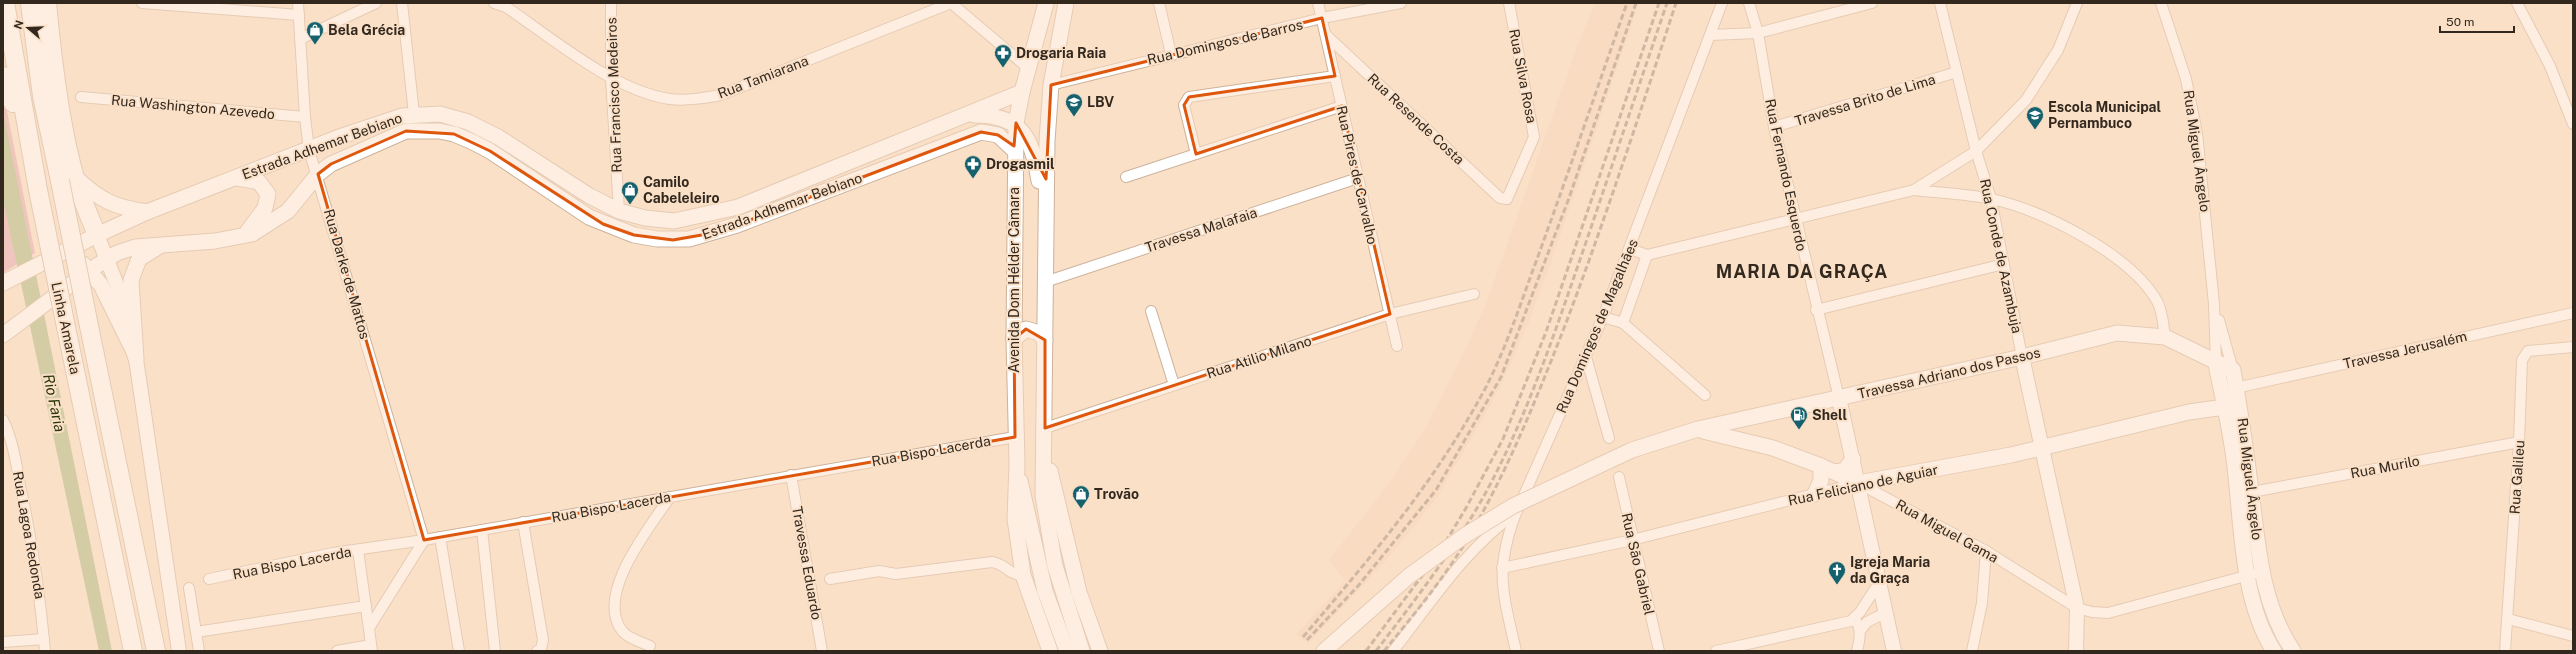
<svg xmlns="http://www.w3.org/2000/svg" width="2576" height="654" font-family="'Public Sans',sans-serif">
	<rect width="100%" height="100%" fill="#fbe0c8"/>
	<path fill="#f4d4b7" d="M1595 3H1639L1553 257 1529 322 1500 388 1438 496 1392 554 1308 644 1296 634 1345 581 1329 560 1387 486 1424 430 1457 367 1487 301 1579 41Z"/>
	<path fill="#e1a5b1" d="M3 91 35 253 3 273Z"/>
	<path fill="#a2b47b" d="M3 111 112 651H99L3 199Z"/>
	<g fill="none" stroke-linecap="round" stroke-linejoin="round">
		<g stroke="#ccb29b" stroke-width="12">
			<g id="street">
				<path d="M142 3 299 15"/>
				<path d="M298 3 305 117 309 150 424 540"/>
				<path d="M402 3 414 114"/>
				<path d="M494 3 506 7C552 38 614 91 670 99 687 101 704 98 721 95L951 3"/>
				<path d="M611 3V78L619 211"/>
				<path d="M951 3 1028 68"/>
				<path d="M1159 3 1171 54"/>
				<path d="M1318 3 1397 346"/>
				<path d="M1749 3 1758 33 1774 127 1839 398"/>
				<path d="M1940 3 1976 151 1991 199 2022 357"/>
				<path d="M2161 3 2186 79 2197 133 2214 304 2216 364"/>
				<path d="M2517 3 2550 66 2573 124"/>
				<path d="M1326 35 1500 198 1507 199 1534 137 1509 3"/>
				<path d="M1710 35 1758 33 1872 3"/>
				<path d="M300 39 376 3"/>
				<path d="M1051 85 1322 18 1401 3"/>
				<path d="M81 97 305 117"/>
				<path d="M1774 127 1957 72"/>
				<path d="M1196 154 1184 105 1189 97 1335 76"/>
				<path d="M1126 177 1342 106"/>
				<path d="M1914 190C1940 193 1967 194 1992 199 2044 211 2130 254 2157 301 2163 312 2163 325 2165 337"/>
				<path d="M1630 249 1647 255 1914 190 1976 151 2026 100 2058 50 2077 3"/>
				<path d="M1045 282 1358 178"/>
				<path d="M1816 310 2004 264"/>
				<path d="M1151 311 1174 385"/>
				<path d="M1603 317 1623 323 1705 395"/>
				<path d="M2219 320 2233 370"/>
				<path d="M1623 323 1647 255"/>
				<path d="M1586 357 1609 438"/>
				<path d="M2236 388 2573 313"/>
				<path d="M3 420C13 440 16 463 20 485 32 540 40 595 45 651"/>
				<path d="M1045 428 1390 314 1474 294"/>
				<path d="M791 475 822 651"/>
				<path d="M1619 477 1659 651"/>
				<path d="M2252 492 2519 442"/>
				<path d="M523 522 543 640 541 649 537 651"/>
				<path d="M482 530 495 651"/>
				<path d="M440 537 459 651"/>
				<path d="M358 550 372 651"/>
				<path d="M1502 568 1632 540 1858 483 1986 551 2077 608 2092 612 2108 613 2253 574"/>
				<path d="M209 579 333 553 424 540 1015 437"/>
				<path d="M830 579 879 571 896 574 992 562C1006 564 1008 575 1023 575"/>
				<path d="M189 588 199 651"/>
				<path d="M1854 618C1862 628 1860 639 1857 651"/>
				<path d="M2508 619 2573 636"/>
				<path d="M369 628 424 540"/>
				<path d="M1860 631 1867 622 1885 613"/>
				<path d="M196 632 366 606"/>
				<path d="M3 642 44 639"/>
				<path d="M650 646C641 642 630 639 623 632 593 596 650 527 670 497"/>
				<path d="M337 651 371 645"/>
				<path d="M1393 651C1431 603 1465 549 1516 513"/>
				<path d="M1516 651C1503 593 1494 571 1516 513L1603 317 1722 3"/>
				<path d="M1716 651 1851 621 1860 612 1879 583"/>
				<path d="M1972 651 1982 603 1986 551"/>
				<path d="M2505 651 2519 442 2522 360 2528 351 2573 347"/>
			</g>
		</g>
		<g stroke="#ccb29b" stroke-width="16">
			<g id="secondary">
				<path d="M97 235 121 295 130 344 136 359 179 651"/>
				<path d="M2022 357 2077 608 2076 651"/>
				<path d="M1839 398 1894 651"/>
			</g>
		</g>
		<g stroke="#ccb29b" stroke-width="17">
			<g id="primary">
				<path d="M1046 3 1022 92 1016 123 1014 339 1017 464 1015 519 1023 575 1050 651"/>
				<path d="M1066 3 1051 85 1047 141 1043 496 1055 566 1082 651"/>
				<path d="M974 115C1022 115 1032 137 1039 181"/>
				<path d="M75 177C100 200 113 207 147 212"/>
				<path d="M237 178 259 182 268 194 265 208 248 231"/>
				<path d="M83 264 101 285 130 344"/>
				<path d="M3 283 97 235 147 212 342 136 402 116 440 114 468 122 498 137 588 195 619 211 645 218 674 221 738 207 1022 92"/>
				<path d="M3 335 90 270 117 253 135 247 215 241 252 234 288 211 318 174 331 164 406 131H439L454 134 473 142 490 151 589 217 634 235 657 239H689L737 225 981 132 998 135 1014 150"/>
				<path d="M1014 339 1026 329 1039 333 1045 340"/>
				<path d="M136 359 131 280 139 259 158 247"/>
				<path d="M2216 364C2222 395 2230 427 2234 459 2242 519 2240 599 2274 651"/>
				<path d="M1703 431 1773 448 1821 466 1858 483 2011 455 2189 412 2225 407"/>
				<path d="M1632 450 1698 429 2022 357 2117 333 2165 337 2233 370C2240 410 2246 450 2251 491 2258 546 2261 603 2293 651"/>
				<path d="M1050 471 1079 592 1100 651"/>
				<path d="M1835 472 1845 470 1853 459"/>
				<path d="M1020 481 1045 591 1067 651"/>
				<path d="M1815 494 1821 480V466"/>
				<path d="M1324 651 1409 576"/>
			</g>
		</g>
		<g stroke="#ccb29b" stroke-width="20">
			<g id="highway">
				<path d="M5 3 38 190"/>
				<path d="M30 3 42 96 60 181"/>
				<path d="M47 3C52 57 60 126 75 178 81 197 89 216 97 235"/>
				<path d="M3 76 13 103"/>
				<path d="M89 326 156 651"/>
				<path d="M66 327 133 651"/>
			</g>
		</g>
		<use href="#street" stroke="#fff" stroke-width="10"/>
		<use href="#secondary" stroke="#fff" stroke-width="14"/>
		<use href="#primary" stroke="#fff" stroke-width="15"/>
		<use href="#highway" stroke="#fff" stroke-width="18"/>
		<g stroke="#988675" stroke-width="3" stroke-dasharray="6 3" stroke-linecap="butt">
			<path d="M1303 637C1371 557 1436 481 1486 387 1507 346 1521 302 1537 259 1568 174 1597 89 1627 3"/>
			<path d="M1307 640 1358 586 1436 490 1501 377 1569 198 1636 3"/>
			<path d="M1366 651 1439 553 1466 508 1503 439 1546 332 1659 3"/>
			<path d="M1376 651C1418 596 1461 541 1493 479 1531 405 1557 326 1584 248 1612 166 1639 85 1667 3"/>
			<path d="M1384 651C1417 611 1450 571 1475 526 1512 461 1539 392 1566 323 1606 217 1641 110 1676 3"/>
		</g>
		<g stroke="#ccb29b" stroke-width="17" stroke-linecap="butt">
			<path id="primary-bridge" d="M1409 576 1464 536 1513 506 1632 450"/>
		</g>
		<g stroke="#ccb29b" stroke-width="20" stroke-linecap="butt">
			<g id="highway-bridge">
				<path d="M60 181 89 326"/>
				<path d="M38 190 66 327"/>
			</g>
		</g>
		<use href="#primary-bridge" stroke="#fff" stroke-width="15"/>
		<use href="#highway-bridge" stroke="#fff" stroke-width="18"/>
	</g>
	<path d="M0 0H2576V654H0ZM1322 18 1335 76 1189 97 1184 105 1196 154 1342 106 1390 314 1045 428V340L1026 329 1014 339 1015 437 424 540 318 174 331 164 406 131 454 134 490 151 603 224 634 235 673 240 713 233 737 225 981 132 998 135 1014 146 1016 123 1046 179 1051 85Z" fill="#fbe0c8" fill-opacity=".55" fill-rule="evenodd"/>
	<path fill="none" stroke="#df570d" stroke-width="3" stroke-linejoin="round" d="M1322 18 1335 76 1189 97 1184 105 1196 154 1342 106 1390 314 1045 428V340L1026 329 1014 339 1015 437 424 540 318 174 331 164 406 131 454 134 490 151 603 224 634 235 673 240 713 233 737 225 981 132 998 135 1014 146 1016 123 1046 179 1051 85Z"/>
	<defs>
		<g id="shop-pin" transform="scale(0.9)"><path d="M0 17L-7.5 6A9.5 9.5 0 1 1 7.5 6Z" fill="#15616d" stroke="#fbe0c8"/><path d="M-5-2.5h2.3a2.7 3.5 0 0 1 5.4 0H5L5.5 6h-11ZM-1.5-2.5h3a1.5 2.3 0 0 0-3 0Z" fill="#fff"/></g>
		<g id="pharmacy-pin" transform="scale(0.9)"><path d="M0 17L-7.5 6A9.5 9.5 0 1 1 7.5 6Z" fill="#15616d" stroke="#fbe0c8"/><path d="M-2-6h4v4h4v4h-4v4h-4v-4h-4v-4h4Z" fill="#fff"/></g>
		<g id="school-pin" transform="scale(0.9)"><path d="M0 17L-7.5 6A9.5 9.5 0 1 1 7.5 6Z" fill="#15616d" stroke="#fbe0c8"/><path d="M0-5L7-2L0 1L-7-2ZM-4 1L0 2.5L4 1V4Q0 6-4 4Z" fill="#fff"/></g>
		<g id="fuel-pin" transform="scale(0.9)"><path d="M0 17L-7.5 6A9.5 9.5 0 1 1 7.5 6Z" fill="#15616d" stroke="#fbe0c8"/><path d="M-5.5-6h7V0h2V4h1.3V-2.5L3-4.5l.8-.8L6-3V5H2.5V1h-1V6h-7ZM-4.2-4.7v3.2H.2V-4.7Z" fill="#fff"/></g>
		<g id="church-pin" transform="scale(0.9)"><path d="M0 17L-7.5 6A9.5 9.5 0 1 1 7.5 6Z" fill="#15616d" stroke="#fbe0c8"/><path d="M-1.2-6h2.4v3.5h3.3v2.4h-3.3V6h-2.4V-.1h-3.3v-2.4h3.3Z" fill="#fff"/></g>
	</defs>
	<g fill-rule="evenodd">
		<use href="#shop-pin" x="315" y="30"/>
		<use href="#pharmacy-pin" x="1003" y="53"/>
		<use href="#school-pin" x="1074" y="102"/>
		<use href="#school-pin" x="2035" y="115"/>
		<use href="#pharmacy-pin" x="973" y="164"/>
		<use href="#shop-pin" x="630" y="190"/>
		<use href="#fuel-pin" x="1799" y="415"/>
		<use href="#shop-pin" x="1081" y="494"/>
		<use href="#church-pin" x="1837" y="570"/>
	</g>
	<g text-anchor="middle" stroke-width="4" stroke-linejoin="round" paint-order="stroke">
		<g font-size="14" font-weight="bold" fill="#32281e" stroke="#fbe0c8" text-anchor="start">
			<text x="328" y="35">Bela Grécia</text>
			<text x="1016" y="58">Drogaria Raia</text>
			<text x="1087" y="107">LBV</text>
			<text x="2048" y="112">Escola Municipal<tspan x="2048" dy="16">Pernambuco</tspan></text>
			<text x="986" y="169">Drogasmil</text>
			<text x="643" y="187">Camilo<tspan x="643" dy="16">Cabeleleiro</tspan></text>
			<text x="1812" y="420">Shell</text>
			<text x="1094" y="499">Trovão</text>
			<text x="1850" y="567">Igreja Maria<tspan x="1850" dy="16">da Graça</tspan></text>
		</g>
		<g font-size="14" fill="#32281e" stroke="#fbe0c8">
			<text transform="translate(1225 42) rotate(-13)" y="5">Rua Domingos de Barros</text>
			<text transform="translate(1523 76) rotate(79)" y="5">Rua Silva Rosa</text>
			<text transform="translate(763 77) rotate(-21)" y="5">Rua Tamiarana</text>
			<text transform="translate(614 95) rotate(-92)" y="5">Rua Francisco Medeiros</text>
			<text transform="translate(1865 100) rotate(-17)" y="5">Travessa Brito de Lima</text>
			<text transform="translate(193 107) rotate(5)" y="5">Rua Washington Azevedo</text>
			<text transform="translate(1416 119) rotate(43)" y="5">Rua Resende Costa</text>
			<text transform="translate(322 146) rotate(-20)" y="5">Estrada Adhemar Bebiano</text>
			<text transform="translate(2197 151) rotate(82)" y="5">Rua Miguel Ângelo</text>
			<text transform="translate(1357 175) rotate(77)" y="5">Rua Pires de Carvalho</text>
			<text transform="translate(1786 175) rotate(78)" y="5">Rua Fernando Esquerdo</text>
			<text transform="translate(782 206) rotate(-20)" y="5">Estrada Adhemar Bebiano</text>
			<text transform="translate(1201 230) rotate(-18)" y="5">Travessa Malafaia</text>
			<text transform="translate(2001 256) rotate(78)" y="5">Rua Conde de Azambuja</text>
			<text transform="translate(347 274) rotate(74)" y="5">Rua Darke de Mattos</text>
			<text transform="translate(1014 280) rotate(-90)" y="5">Avenida Dom Hélder Câmara</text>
			<text transform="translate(1597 326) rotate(-67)" y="5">Rua Domingos de Magalhães</text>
			<text transform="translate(66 328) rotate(78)" y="5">Linha Amarela</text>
			<text transform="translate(2405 350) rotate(-13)" y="5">Travessa Jerusalém</text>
			<text transform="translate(1259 357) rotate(-18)" y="5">Rua Atilio Milano</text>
			<text transform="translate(1949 373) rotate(-13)" y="5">Travessa Adriano dos Passos</text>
			<text transform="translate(931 451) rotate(-10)" y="5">Rua Bispo Lacerda</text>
			<text transform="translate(2385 467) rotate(-11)" y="5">Rua Murilo</text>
			<text transform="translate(2517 477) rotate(-86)" y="5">Rua Galileu</text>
			<text transform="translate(2250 479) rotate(83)" y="5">Rua Miguel Ângelo</text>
			<text transform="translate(1863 485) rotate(-12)" y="5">Rua Feliciano de Aguiar</text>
			<text transform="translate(611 507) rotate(-10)" y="5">Rua Bispo Lacerda</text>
			<text transform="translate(1947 531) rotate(29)" y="5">Rua Miguel Gama</text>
			<text transform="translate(29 535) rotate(80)" y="5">Rua Lagoa Redonda</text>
			<text transform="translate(292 563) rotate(-11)" y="5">Rua Bispo Lacerda</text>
			<text transform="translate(807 563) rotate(80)" y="5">Travessa Eduardo</text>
			<text transform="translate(1638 564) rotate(77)" y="5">Rua São Gabriel</text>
		</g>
		<g font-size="15" font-style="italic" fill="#293407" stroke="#fbe0c8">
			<text transform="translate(54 403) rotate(78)" y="5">Rio Faria</text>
		</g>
		<g font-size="18" font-weight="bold" letter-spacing="1" fill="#32281e" stroke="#fbe0c8">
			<text x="1802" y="278">MARIA DA GRAÇA</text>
		</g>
	</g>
	<rect width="2576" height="654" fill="none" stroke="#32281e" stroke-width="8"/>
	<g transform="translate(28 28) rotate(289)" stroke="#fbe0c8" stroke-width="3" paint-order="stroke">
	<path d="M0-3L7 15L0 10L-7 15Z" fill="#32281e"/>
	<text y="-6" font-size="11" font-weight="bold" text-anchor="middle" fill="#32281e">N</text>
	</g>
	<path d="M2440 26v6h74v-6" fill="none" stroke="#32281e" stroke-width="2"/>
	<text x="2446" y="26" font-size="12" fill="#32281e" stroke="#fbe0c8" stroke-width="3" paint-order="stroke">50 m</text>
</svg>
